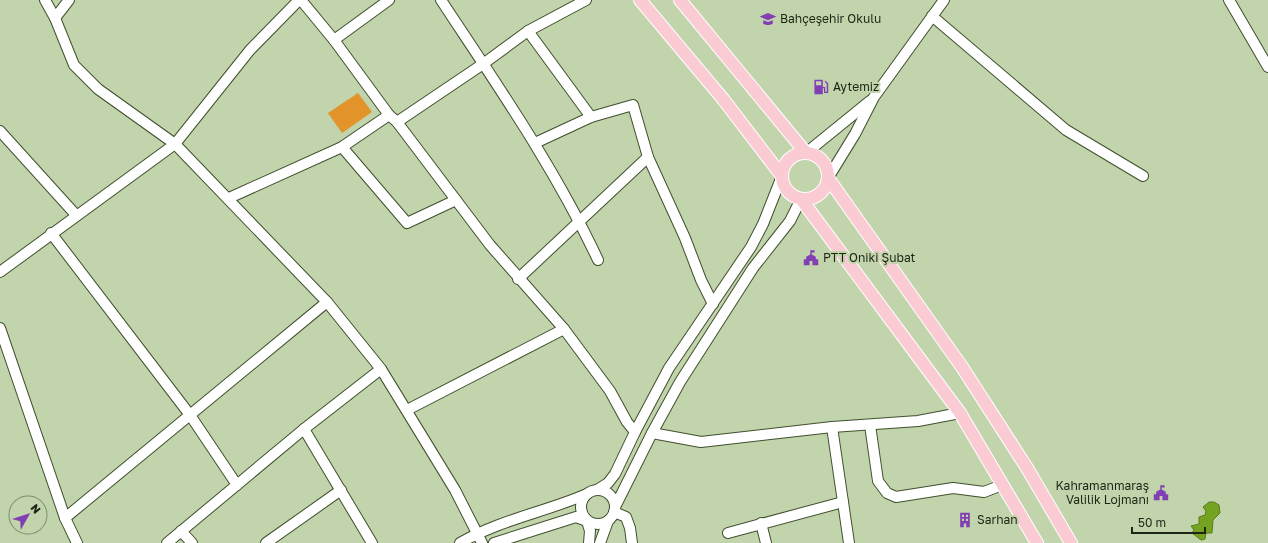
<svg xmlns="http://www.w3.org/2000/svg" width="1268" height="543" font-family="'Golos Text',sans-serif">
	<rect width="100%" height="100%" fill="#c1d4ac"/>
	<path fill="#e29329" d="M358 93 372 112 342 133 328 113Z"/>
	<path fill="#74a221" stroke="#5a7c1e" d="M1214 502 1219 505 1220 513 1213 520 1212 533H1206L1205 539 1201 540 1192 533 1194 530 1191 526 1199 524V517L1205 515 1206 511 1203 507 1209 502Z"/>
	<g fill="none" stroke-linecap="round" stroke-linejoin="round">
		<g stroke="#404f2d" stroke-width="12">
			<g id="minor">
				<path d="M45 0 55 18 74 65 98 89 175 144 327 302 381 369 455 490 482 543"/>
				<path d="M301 0 334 40 389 115 397 122 490 245 564 329 610 391 627 422 635 432"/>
				<path d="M441 0C497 85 555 168 598 260"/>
				<path d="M1229 0 1268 67"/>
				<path d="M932 16 1066 130 1143 176"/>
				<path d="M55 18 69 0"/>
				<path d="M528 31 591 117"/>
				<path d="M334 40 389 0"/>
				<path d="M397 122 483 64 528 31 586 0"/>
				<path d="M0 131 76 215"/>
				<path d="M535 143 591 117 633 105 648 157 685 238 701 280 713 304"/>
				<path d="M342 147 407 223 456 200"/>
				<path d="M806 153 870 101"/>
				<path d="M828 178 855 134 874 97 944 0"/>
				<path d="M229 198 342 147 389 115"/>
				<path d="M51 233 190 415 237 485"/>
				<path d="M0 272 175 144 250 50 299 0"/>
				<path d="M518 279 648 157"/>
				<path d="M0 328 65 518 77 543"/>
				<path d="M407 410 564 329"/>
				<path d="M870 425 878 481 887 493 896 497 953 488 984 492 1002 485"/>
				<path d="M832 427 849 543"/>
				<path d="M304 429 372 543"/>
				<path d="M652 433 701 442 832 427 918 421 960 413"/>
				<path d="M597 490 608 483 615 474 635 432 669 368 751 247 763 224 782 176"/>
				<circle cx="598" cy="507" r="17"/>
				<path d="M615 507 652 433 680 382 753 268 790 221 801 199"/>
				<path d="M614 512 626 517 630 528 632 543"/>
				<path d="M65 518 327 302"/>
				<path d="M761 523 766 543"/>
				<path d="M181 531 192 543"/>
				<path d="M728 533 843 502"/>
				<path d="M167 543 304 429 381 369"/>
				<path d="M266 543 341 490"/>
				<path d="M460 543C499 520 545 512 587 494"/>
				<path d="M494 543 576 517 587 521 590 531 589 543"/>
				<path d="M600 543 608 521"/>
			</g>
		</g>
		<g stroke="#fff" stroke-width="14">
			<g id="major">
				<path d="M640 0 723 99 782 176"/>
				<path d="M680 0 806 153"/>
				<circle cx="805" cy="176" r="23"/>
				<path d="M828 178 962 367 1027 468 1071 543"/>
				<path d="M801 199 960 413 1037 543"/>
			</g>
		</g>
		<use href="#minor" stroke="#fff" stroke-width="10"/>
		<use href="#major" stroke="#fbcbd3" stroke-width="12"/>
	</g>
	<defs>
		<g id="school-bare" transform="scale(1.2)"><path d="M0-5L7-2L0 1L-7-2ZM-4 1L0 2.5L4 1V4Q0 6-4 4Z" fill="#823fb3" stroke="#c1d4ac" stroke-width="2.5" paint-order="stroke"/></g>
		<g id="fuel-bare" transform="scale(1.2)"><path d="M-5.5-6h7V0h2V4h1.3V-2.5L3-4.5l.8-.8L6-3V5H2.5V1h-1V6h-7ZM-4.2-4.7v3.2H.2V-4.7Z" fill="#823fb3" stroke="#c1d4ac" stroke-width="2.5" paint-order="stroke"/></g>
		<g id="civic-bare" transform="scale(1.2)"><path d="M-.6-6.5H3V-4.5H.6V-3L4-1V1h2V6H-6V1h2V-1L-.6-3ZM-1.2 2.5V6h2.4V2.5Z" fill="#823fb3" stroke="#c1d4ac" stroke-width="2.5" paint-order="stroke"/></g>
		<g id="building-bare" transform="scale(1.2)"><path d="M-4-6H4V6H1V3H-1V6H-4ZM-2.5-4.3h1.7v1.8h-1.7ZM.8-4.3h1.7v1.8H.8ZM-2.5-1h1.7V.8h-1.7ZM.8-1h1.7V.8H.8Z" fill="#823fb3" stroke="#c1d4ac" stroke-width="2.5" paint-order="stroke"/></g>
	</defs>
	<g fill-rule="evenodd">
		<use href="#school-bare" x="768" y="19"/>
		<use href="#fuel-bare" x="821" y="87"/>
		<use href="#civic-bare" x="811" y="258"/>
		<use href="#civic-bare" x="1161" y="493"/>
		<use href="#building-bare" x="965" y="520"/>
	</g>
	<g text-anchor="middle" stroke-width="4" stroke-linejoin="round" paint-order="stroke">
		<g font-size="12" fill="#1e2516" stroke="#c1d4ac" text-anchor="start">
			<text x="780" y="23">Bahçeşehir Okulu</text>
			<text x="833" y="91">Aytemiz</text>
			<text x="823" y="262">PTT Oniki Şubat</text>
			<text x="1149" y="490" text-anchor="end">Kahramanmaraş<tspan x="1149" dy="14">Valilik Lojmanı</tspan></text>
			<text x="977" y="524">Sarhan</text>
		</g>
	</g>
	<g transform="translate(28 515) rotate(51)"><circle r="19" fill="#c1d4ac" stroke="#808e70"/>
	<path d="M0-3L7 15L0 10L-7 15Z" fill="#823fb3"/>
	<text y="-6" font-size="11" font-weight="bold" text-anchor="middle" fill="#1e2516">N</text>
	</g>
	<path d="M1132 527v6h73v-6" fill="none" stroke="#1e2516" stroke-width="2"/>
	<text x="1138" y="527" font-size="12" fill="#1e2516" stroke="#c1d4ac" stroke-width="3" paint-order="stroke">50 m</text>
</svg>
